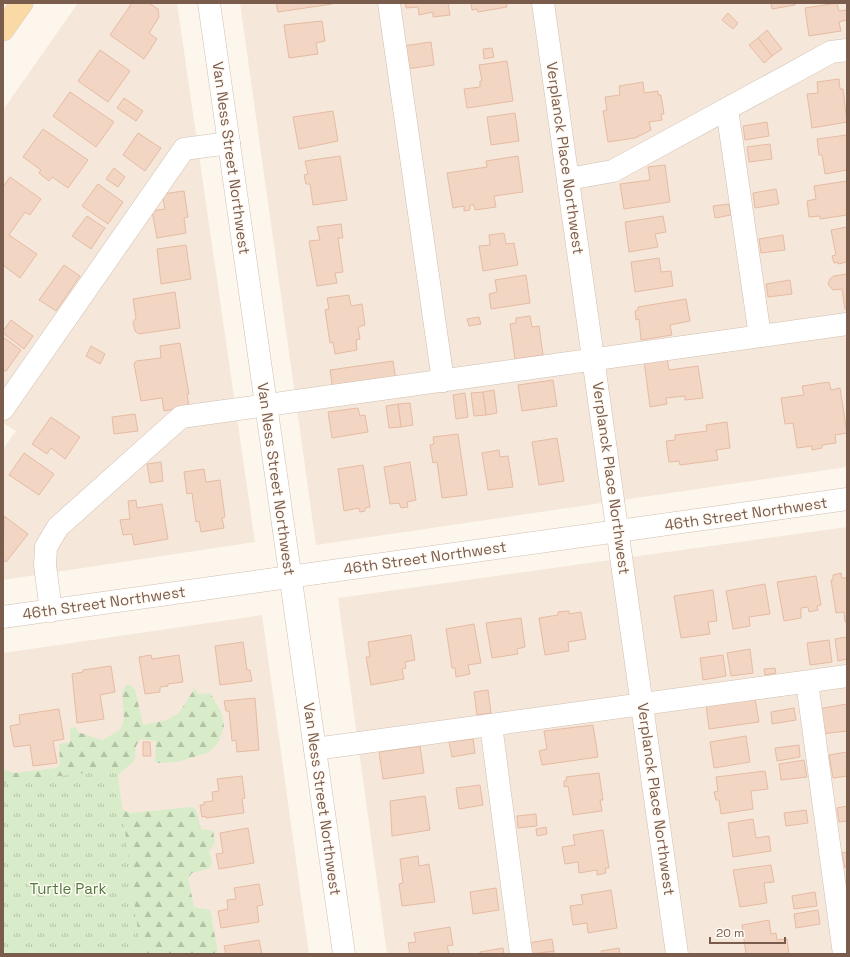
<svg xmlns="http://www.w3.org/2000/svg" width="850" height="957" font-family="'Space Grotesk',sans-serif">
	<defs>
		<pattern id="forest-firs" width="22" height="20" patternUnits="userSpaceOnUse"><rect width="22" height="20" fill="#d8ecc9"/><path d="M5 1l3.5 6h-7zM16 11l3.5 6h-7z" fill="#b4c2a5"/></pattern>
		<pattern id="park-tufts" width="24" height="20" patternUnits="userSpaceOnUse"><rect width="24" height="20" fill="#d8ecc9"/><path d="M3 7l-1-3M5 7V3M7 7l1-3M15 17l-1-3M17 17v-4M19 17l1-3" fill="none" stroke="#b4c2a5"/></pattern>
	</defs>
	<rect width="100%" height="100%" fill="#fdf6ec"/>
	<g fill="#f5e8da">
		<path d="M78 3H177L255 542 3 580V449L16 431 3 423V110Z"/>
		<path d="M240 3H847V467L316 545Z"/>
		<path d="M847 527V954H387L338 598Z"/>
		<path d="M262 615 309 954H141L3 783V653Z"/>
	</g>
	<path fill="url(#forest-firs)" d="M126 685H131L135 690 143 725 167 720 179 713 195 688 198 694 210 693 222 714 224 727 218 743 209 752 178 762 159 763 155 762 156 741 140 739 136 746 135 760 119 774 113 796 118 808 131 813 192 807 196 810 201 829 213 831 215 843 209 851 212 862 210 868 192 873 188 878 194 907 210 910 218 953 89 954 3 905V769L14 773 56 768 60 764 59 744 70 742V728L76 727 78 732 102 740 120 730 124 720 122 694Z"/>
	<path fill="url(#park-tufts)" d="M117 769 141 954H3V783Z"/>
	<g fill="#f3d5c3" stroke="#e6bba3">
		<path d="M132 3H149L158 9 159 17 149 33 157 39 144 59 110 35Z"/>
		<path d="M276 3H332V4L278 12Z"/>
		<path d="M405 3H448L450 15 433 17V12L419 15 418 7 406 8Z"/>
		<path d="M471 3H506L507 7 478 12 477 9 472 10Z"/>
		<path d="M771 3H795V5L772 9Z"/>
		<path d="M837 3 839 11 846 10 847 15V20L839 22 841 31 809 36 805 8Z"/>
		<path d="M728 13 738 23 733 29 722 20Z"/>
		<path d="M322 21 325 41 316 43 318 54 289 58 284 25Z"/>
		<path d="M767 30 782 49 772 56 758 38Z"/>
		<path d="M758 38 772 56 764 63 749 45Z"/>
		<path d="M431 42 434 65 407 69 403 46Z"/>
		<path d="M492 48 494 57 484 59 483 49Z"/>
		<path d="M100 50 130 71 108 102 78 81Z"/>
		<path d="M507 61 513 101 467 108 464 89 480 87V81H482L479 65Z"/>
		<path d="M839 79 840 89H843L847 122 812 128 807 94 818 93 817 82Z"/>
		<path d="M643 82 644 93 658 91V95H661L664 114H661L662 120 649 122 651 130 635 138 608 142 603 111 607 110 605 97 620 95 619 86Z"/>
		<path d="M70 92 114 122 96 147 53 116Z"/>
		<path d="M124 98 143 111 136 121 117 108Z"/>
		<path d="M333 111 338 141 299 149 293 117Z"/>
		<path d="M515 113 519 141 491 145 487 117Z"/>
		<path d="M767 122 769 136 745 140 743 126Z"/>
		<path d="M43 129 88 160 68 188 52 177 49 181 39 173 41 170 23 157Z"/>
		<path d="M138 133 161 148 145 171 123 155Z"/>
		<path d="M847 135V170L825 174 822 155H819L817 139Z"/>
		<path d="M770 144 772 159 749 162 747 147Z"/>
		<path d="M340 156 347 200 313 205 310 184H306L304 175 308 174 305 161Z"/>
		<path d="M518 156 523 192 494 196 496 207 475 210 474 205H470V210L464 211V206L453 208 447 173 487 167 486 161Z"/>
		<path d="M665 165 670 202 624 209 620 184 650 180 648 167Z"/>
		<path d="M114 168 125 177 118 187 106 179Z"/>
		<path d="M10 177 41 199 30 215 25 212 9 235 37 254 20 278 3 265V187Z"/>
		<path d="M847 181V215L820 219V216L809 217 807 201 816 199 814 186Z"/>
		<path d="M98 184 123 202 108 224 82 206Z"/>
		<path d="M776 189 779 204 755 208 753 193Z"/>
		<path d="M184 191 188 217 184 218 186 233 157 238 152 211 165 209 162 194Z"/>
		<path d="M729 204 731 215 715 218 713 206Z"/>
		<path d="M87 216 105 228 91 249 72 236Z"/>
		<path d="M663 216 666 232 655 234 658 247 629 252 625 222Z"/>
		<path d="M341 224 343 238H338L343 272 335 273 337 283 317 286 309 241 320 240 317 227Z"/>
		<path d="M847 227V262L838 264V262L834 263 832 256 836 255 831 230Z"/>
		<path d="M504 233 506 244 514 243 518 265 483 271 479 246 490 245 489 235Z"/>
		<path d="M783 235 785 250 761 253 759 239Z"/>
		<path d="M186 245 191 279 161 284 157 249Z"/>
		<path d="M659 258 661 272 671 271 673 286 635 292 631 262Z"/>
		<path d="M64 265 80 276 56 311 39 300Z"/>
		<path d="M847 274V309H845L842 289 833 290 828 284 830 279 834 276Z"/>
		<path d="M526 275 530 303 491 309 489 294 497 292 495 280Z"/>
		<path d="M790 280 792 294 768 297 766 284Z"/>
		<path d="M175 292 180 328 139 334 135 331 133 322 136 318 133 299Z"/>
		<path d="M349 295 351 306 362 304 365 325 358 327 360 339 356 340 357 350 335 354 333 342 330 343 325 310 329 309 327 298Z"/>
		<path d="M686 299 690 321 670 325 672 335 641 340 639 319 636 320 635 311 638 310V307Z"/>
		<path d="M530 316 532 327 539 326 543 355 515 359 510 324 516 323V318Z"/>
		<path d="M479 317 481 324 469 326 467 319Z"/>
		<path d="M11 320 33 336 24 349 3 333V331Z"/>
		<path d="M3 337 21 350 6 371 3 370Z"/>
		<path d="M180 343 189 394H187L189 407 164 411 162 398 141 401 134 364 136 361 161 358 160 346Z"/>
		<path d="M91 346 105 354 100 364 86 356Z"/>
		<path d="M667 358 669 370 698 366 703 398 685 400V396L666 398 667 404 650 407 644 361Z"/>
		<path d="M393 361 396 381 333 390 330 370Z"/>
		<path d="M553 380 557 406 522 411 518 385Z"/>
		<path d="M829 382 831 390 840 388 847 433 835 435 836 443 822 445V448L812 450V446L797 448 793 423 785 424 781 398 804 395 802 386Z"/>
		<path d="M494 390 497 413 486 415 483 392Z"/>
		<path d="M483 392 486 415 474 416 471 393Z"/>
		<path d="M465 393 468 417 456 419 453 395Z"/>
		<path d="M410 403 413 425 401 427 398 404Z"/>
		<path d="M398 404 401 427 389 428 386 406Z"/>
		<path d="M358 408 360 416 365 415 368 432 332 438 328 412Z"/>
		<path d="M135 414 138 431 114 434 112 417Z"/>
		<path d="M51 417 80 437 65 459 51 448 47 454 32 444Z"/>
		<path d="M727 422 730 448 716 450 718 460 680 465 679 461 669 462 666 441 675 440V435L707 431 706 425Z"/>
		<path d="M458 434 467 495 442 498 437 462 433 463 430 445 434 444 433 437Z"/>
		<path d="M557 438 564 481 539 485 532 442Z"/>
		<path d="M499 450 500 457 508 456 513 487 488 490 482 453Z"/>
		<path d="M24 453 54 474 39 495 9 475Z"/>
		<path d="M161 462 163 481 150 483 147 464Z"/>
		<path d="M410 462 416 500 407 502 408 507 401 508 399 503 390 504 384 467Z"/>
		<path d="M363 465 370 507 365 508V511L360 512 359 508 344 511 338 469Z"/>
		<path d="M204 469 206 482 220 480 225 517 222 518 224 528 201 532 199 521 196 522 192 493 187 494 184 472Z"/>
		<path d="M136 500 137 508 162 504 168 539 134 545 132 534 123 535 120 520 130 519 128 501Z"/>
		<path d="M4 516 28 534 6 562 3 560Z"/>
		<path d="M841 573 842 578H847V622H845L844 612 836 613 831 580H833V575Z"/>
		<path d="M816 576 821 605 817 606 818 610 809 612 808 607 801 608V618L784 621 777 582Z"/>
		<path d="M765 584 770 614 749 617 750 626 733 629 726 591Z"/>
		<path d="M713 590 717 621 708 622 710 634 681 638 674 596Z"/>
		<path d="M569 611V614L581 612 586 639 568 642 569 651 545 655 539 618 558 615V612Z"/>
		<path d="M521 618 525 647 517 649 518 654 492 658 486 623Z"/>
		<path d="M474 624 481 663 468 665 470 674 456 677 455 668H452L446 629Z"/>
		<path d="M411 635 415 660 405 662 406 668 402 669 404 679 371 685 366 657H370L368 642Z"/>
		<path d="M847 637V659L838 661 835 639Z"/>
		<path d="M829 640 832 662 810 665 807 643Z"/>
		<path d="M243 642 247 670H250L252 681 220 685 215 646Z"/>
		<path d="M750 649 753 673 731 676 727 653Z"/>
		<path d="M151 655 152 659 179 655 183 682 168 684V686L160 687V692L145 694 139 657Z"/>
		<path d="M723 655 726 676 703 680 700 658Z"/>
		<path d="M111 666 115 692 100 695 104 719 77 723 72 674 83 672V670Z"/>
		<path d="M775 668 776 673 765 675 764 669Z"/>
		<path d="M488 690 491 713 477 715 474 692Z"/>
		<path d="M255 698 259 750 237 752 236 740 232 741 229 711H226L224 701Z"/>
		<path d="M755 698 759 722 709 729 706 704Z"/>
		<path d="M847 704V731L822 734 818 709Z"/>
		<path d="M794 708 796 720 772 724 771 712Z"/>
		<path d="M59 709 64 739 53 741 57 763 33 766 30 745 14 747 10 726 20 724 19 715Z"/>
		<path d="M593 725 598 757 542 765 539 751 547 749 544 731Z"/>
		<path d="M746 736 750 762 714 768 710 742Z"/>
		<path d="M473 739 475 753 452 757 449 742Z"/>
		<path d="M143 742H150L151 756H143Z"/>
		<path d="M799 745 800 757 777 761 775 748Z"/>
		<path d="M420 746 424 773 383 779 379 752Z"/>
		<path d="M847 752V776L833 778 829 755Z"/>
		<path d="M804 760 807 777 781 780 779 764Z"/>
		<path d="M765 771 768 789 751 791 753 809 721 814 719 800H716L714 792 718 791 716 777Z"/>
		<path d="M599 773 603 800H600L602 811 573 815 568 786 564 787V781L567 780 566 777Z"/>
		<path d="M242 776 245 798 242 799 244 813 206 818V816L202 817 200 805H204V802L213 801 212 792 219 791 217 779Z"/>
		<path d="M480 785 483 805 459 809 456 788Z"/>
		<path d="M425 796 430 830 392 836 390 801Z"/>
		<path d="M847 806V821L839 822 837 808Z"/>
		<path d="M806 810 808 823 786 826 784 813Z"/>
		<path d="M536 814 537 826 518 828 517 816Z"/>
		<path d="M753 819 756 838 769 836 771 851 733 857 728 823Z"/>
		<path d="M546 827 547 834 537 836 536 829Z"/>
		<path d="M248 828 254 863 219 869 216 854 223 853 220 833Z"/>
		<path d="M603 830 609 868H605L606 873 597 875V870L579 873 578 862 565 864 562 847 575 845 573 835Z"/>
		<path d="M847 852V867L845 868 842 853Z"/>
		<path d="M418 856 419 866 429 864 435 902 402 906 399 884 403 883 400 859Z"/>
		<path d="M771 865 774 882 764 883 767 903 740 907 733 870Z"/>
		<path d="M259 884 263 905 257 906 259 922 221 928 218 911 228 909 227 900 236 899 234 888Z"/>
		<path d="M496 888 499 910 473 914 470 892Z"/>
		<path d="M611 890 617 928 588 933 587 923 573 925 570 906 583 904 581 895Z"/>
		<path d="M815 892 817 906 794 909 792 896Z"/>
		<path d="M818 910 820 924 796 928 794 914Z"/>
		<path d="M769 920 771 934 776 933 777 940 787 939 789 954H746L742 925Z"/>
		<path d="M450 927 453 945 447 946 449 954H410L408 943 416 942 414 933Z"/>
		<path d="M552 939 554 951 531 954 529 943Z"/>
		<path d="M259 940 262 954H226L224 946Z"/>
		<path d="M503 948 504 954H480V952Z"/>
		<path d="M619 948 620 954H602L601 951Z"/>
		<path d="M554 951V954H535Z"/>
	</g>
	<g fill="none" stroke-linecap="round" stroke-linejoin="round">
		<g stroke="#d1beb0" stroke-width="23">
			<g id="minor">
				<path d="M209 3 344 954"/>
				<path d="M389 3 443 381"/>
				<path d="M543 3 677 954"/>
				<path d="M727 109 760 336"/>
				<path d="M568 179 613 171 831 52 847 50"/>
				<path d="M3 409 184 149 229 143"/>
				<path d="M51 611 45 565 46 547 58 527 181 417 847 324"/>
				<path d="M3 617 847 499"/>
				<path d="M807 682 844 954"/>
				<path d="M491 725 521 954"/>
				<path d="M315 749 847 676"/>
			</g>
		</g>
		<g stroke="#dad1cd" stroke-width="23">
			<path id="major" d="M3 30 22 3"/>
		</g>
		<use href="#minor" stroke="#fff" stroke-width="22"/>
		<use href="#major" stroke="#fbd9a5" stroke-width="22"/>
	</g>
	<g text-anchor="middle" stroke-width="3" stroke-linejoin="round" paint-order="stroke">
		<g font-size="15" fill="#7a5c4d" stroke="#fffaf3">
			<text transform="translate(231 158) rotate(82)" y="5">Van Ness Street Northwest</text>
			<text transform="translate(565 158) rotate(82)" y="5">Verplanck Place Northwest</text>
			<text transform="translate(611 478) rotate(82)" y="5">Verplanck Place Northwest</text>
			<text transform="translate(276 479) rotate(82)" y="5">Van Ness Street Northwest</text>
			<text transform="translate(746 514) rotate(-8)" y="5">46th Street Northwest</text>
			<text transform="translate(425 558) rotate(-8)" y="5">46th Street Northwest</text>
			<text transform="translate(104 603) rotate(-8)" y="5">46th Street Northwest</text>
			<text transform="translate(322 799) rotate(82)" y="5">Van Ness Street Northwest</text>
			<text transform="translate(656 799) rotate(82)" y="5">Verplanck Place Northwest</text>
		</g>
		<g font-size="15" fill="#537a41" stroke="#fffaf3">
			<text x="68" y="894">Turtle Park</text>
		</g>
	</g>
	<rect width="850" height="957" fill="none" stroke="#7a5c4d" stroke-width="8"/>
	<path d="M710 937v6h75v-6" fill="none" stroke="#7a5c4d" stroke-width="2"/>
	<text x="716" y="937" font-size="12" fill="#7a5c4d" stroke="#fffaf3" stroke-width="3" paint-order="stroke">20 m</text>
</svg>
